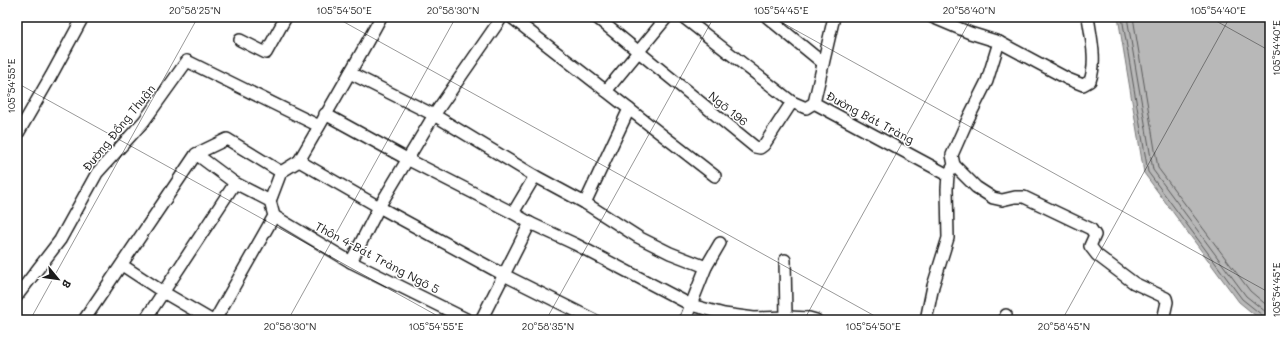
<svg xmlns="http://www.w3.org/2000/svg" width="1287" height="337" font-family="Mali,sans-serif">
	<rect width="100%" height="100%" fill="#fff"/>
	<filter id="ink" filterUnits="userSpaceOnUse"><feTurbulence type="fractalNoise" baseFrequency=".025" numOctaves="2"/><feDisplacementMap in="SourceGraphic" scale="8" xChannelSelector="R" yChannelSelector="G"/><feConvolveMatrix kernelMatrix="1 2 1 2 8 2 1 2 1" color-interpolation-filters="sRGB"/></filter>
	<g filter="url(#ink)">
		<path fill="#b8b8b8" stroke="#7a7a7a" d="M1118 17H1270V320H1261L1239 302 1144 173Z"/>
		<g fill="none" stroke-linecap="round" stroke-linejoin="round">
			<g stroke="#5a5a5a" stroke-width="1">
				<path d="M1122 17 1148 172 1242 299 1262 315 1263 320"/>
				<path d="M1127 17 1153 170 1246 296 1266 312 1268 320"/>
				<path d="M1133 17 1158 168 1250 291 1270 308"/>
			</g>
			<g stroke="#1c1c1c" stroke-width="14">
				<g id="minor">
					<path d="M381 17C355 65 327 113 299 161L379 207 504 275 594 320"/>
					<path d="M511 17 606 91"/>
					<path d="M596 17 755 147 760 148 764 145 792 102"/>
					<path d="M683 17 792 102 806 108 814 103"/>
					<path d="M767 17 823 63"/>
					<path d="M834 17 814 103 948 175"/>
					<path d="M932 17 970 33 999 42 1068 79 1083 85 1090 81C1097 61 1091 37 1088 17"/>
					<path d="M240 40 266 53 286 17"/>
					<path d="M350 73 434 115 535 176 585 203 638 237 670 253 706 267"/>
					<path d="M629 109 715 176"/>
					<path d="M325 114 407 159 513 213 530 223 575 244 691 305 724 314 754 318 789 317 809 318 816 320"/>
					<path d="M17 135 51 76 83 17"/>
					<path d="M196 154 227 139 281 172 270 201"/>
					<path d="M954 165 976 187 993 198 1002 200 1015 197H1024L1091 229 1095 235 1090 246 1097 255 1134 283 1166 298 1167 302 1163 320"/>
					<path d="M281 172 299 161"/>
					<path d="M585 203 629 109 606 91 667 17"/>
					<path d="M513 213 535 176"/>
					<path d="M274 216 351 262 468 320"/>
					<path d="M785 260 786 317"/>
					<path d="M351 262 379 207 434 115 502 17"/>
					<path d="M122 265 163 292 211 320"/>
					<path d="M17 296 60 240 97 173 144 121 187 61 319 126"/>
					<path d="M84 320 196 154 235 183 270 201 274 216 215 320"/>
					<path d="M145 320 235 183"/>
					<path d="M481 320 530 223"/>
					<path d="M685 320 706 267 720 243"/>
					<path d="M926 320 933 286 948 238 947 189 948 175 954 165 952 155 968 119 987 81 999 42"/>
					<path d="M1004 320 1006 315"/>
				</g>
			</g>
			<use href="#minor" stroke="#fff" stroke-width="11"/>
		</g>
	</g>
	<path fill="none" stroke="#1c1c1c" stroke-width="1" stroke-opacity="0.45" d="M335 17 882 320M772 17 1270 293M1209 17 1270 51M17 83 445 320M30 320 198 17M288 320 456 17M546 320 714 17M804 320 972 17M1062 320 1230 17"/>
	<g text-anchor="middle" stroke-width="3" stroke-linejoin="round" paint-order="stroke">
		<g font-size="12" fill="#1c1c1c" stroke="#fff">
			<text transform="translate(728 109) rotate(39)" y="4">Ngõ 196</text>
			<text transform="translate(870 118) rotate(28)" y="4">Đường Bát Tràng</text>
			<text transform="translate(119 128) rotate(-51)" y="4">Đường Đồng Thuận</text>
			<text transform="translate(377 258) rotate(28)" y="4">Thôn 4-Bát Tràng Ngõ 5</text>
		</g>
	</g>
	<rect width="1287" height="337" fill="none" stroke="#fff" stroke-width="44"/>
	<g transform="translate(58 279) rotate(119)" stroke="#ffffff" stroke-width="3" paint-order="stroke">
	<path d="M0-3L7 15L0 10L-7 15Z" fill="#1c1c1c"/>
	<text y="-6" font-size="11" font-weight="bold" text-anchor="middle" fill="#1c1c1c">B</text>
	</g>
	<rect x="22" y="22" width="1243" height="293" fill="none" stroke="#1c1c1c" stroke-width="1.5"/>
	<g font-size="10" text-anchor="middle" fill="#1c1c1c">
		<text x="195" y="14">20°58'25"N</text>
		<text x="344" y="14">105°54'50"E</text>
		<text x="453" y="14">20°58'30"N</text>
		<text x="781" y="14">105°54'45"E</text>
		<text x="969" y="14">20°58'40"N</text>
		<text x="1218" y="14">105°54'40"E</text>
		<text transform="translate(1276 48) rotate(-90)" y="4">105°54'40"E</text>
		<text transform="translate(11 86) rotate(-90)" y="4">105°54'55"E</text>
		<text transform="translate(1276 290) rotate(-90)" y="4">105°54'45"E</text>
		<text x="290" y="330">20°58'30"N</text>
		<text x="436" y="330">105°54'55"E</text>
		<text x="548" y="330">20°58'35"N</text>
		<text x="873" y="330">105°54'50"E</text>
		<text x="1064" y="330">20°58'45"N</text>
	</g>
</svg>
